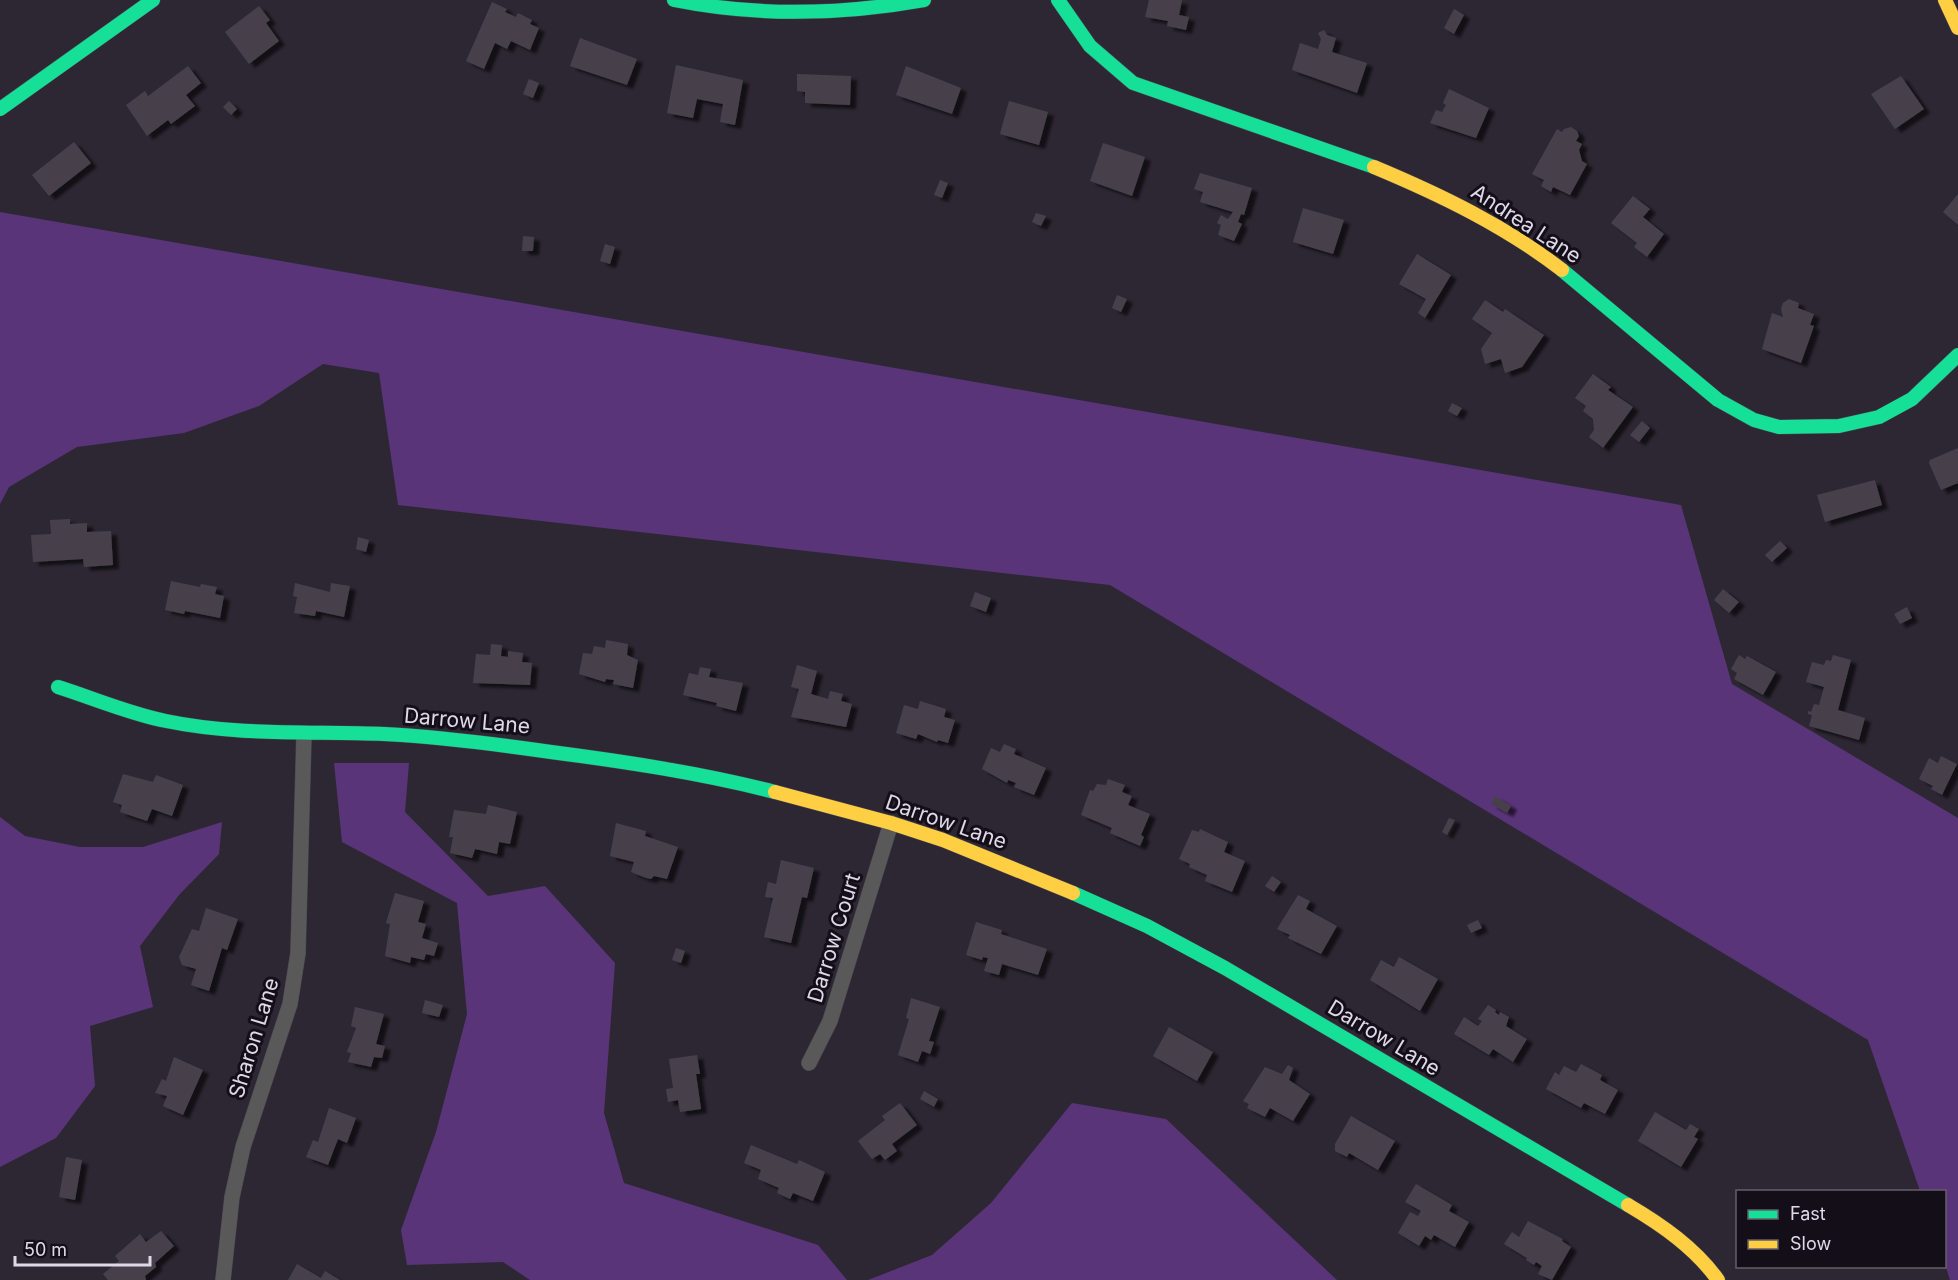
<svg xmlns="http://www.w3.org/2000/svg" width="1958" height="1280" font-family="Inter,sans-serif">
	<defs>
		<filter id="shadow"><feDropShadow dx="6" dy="4" stdDeviation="1.5" flood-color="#0009"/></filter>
	</defs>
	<rect width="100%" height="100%" fill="#2d2733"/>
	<g fill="#5a3479">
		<path d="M0 212 1681 505 1732 684 1958 818V1280H1950L1945 1264 1944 1192 1920 1191 1868 1040 1110 585 398 505 379 373 323 364 259 406 184 433 77 447 9 487 0 504Z"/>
		<path d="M334 763H409L405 812 488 896 545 886 615 963 604 1113 624 1183 818 1245 847 1280H530L503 1262 407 1265 401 1230 436 1132 467 1014 457 903 342 842Z"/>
		<path d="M0 817 25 836 80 847H143L222 822 219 854 179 895 140 946 153 1007 90 1026 95 1086 56 1138 0 1167Z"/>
		<path d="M1072 1103 1166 1119 1337 1280H868L932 1255 991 1203Z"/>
	</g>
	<g fill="#46414c" filter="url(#shadow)">
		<path d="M1149 0H1182L1179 15 1189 17 1186 30 1167 26 1168 21 1145 17Z"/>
		<path d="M492 2 507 9 505 12 516 17 518 13 532 20 530 24 539 28 530 50 511 41 507 49 495 43 484 69 466 61Z"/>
		<path d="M259 6 270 20 266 23 279 41 249 64 225 32Z"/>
		<path d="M1454 9 1464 15 1454 34 1444 28Z"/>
		<path d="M1324 30 1327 35 1336 38 1332 52 1367 63 1357 93 1292 70 1300 43 1318 49 1321 39 1318 33Z"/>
		<path d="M580 38 637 59 627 85 570 66Z"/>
		<path d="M676 65 743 80 735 125 720 122 723 104 697 99 693 118 667 113Z"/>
		<path d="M188 66 201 83 186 95 195 106 171 124 168 120 147 136 126 105 145 91 148 96Z"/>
		<path d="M906 66 961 88 952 114 896 95Z"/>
		<path d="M797 74 851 76 850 105 805 103V92L797 91Z"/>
		<path d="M1901 76 1924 109 1895 129 1871 94Z"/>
		<path d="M529 79 539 83 533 98 523 94Z"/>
		<path d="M1449 89 1489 108 1476 138 1430 123 1436 110 1442 112 1446 105 1443 103Z"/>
		<path d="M229 101 237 109 231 115 223 107Z"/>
		<path d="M1009 101 1048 112 1039 145 1000 134Z"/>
		<path d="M1571 127 1577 131 1579 136 1576 141 1582 144 1579 150 1582 161 1587 164 1570 195 1553 187 1551 192 1541 186 1544 180 1532 174 1557 129 1562 132 1564 129Z"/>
		<path d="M74 142 91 163 49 196 32 175Z"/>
		<path d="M1103 143 1145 157 1132 196 1090 181Z"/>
		<path d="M1200 173 1252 188 1244 215 1241 214 1238 222 1242 224 1234 241 1218 235 1221 225 1217 223 1221 215 1228 219 1233 212 1200 202 1203 192 1194 189Z"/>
		<path d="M940 180 948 183 942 198 934 195Z"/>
		<path d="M1958 194V225L1943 212Z"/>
		<path d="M1633 196 1650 209 1643 217 1664 234 1647 257 1634 247 1637 243 1611 223Z"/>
		<path d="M1303 208 1344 220 1333 254 1293 242Z"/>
		<path d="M1036 213 1046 216 1041 226 1032 222Z"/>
		<path d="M523 236 534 237 533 251H522Z"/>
		<path d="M605 244 615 247 610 264 600 261Z"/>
		<path d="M1417 254 1451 275 1425 318 1418 313 1426 299 1399 284Z"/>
		<path d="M1117 295 1127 299 1121 312 1112 308Z"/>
		<path d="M1789 299 1799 303 1798 308 1814 314 1810 325 1814 326 1801 363 1762 349 1772 313 1783 317 1781 309 1783 303Z"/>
		<path d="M1485 300 1503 312 1505 309 1544 335 1522 367 1505 373 1501 359 1485 364 1481 349 1492 333 1472 319Z"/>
		<path d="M1593 374 1611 387 1608 390 1633 407 1603 448 1589 437 1594 430 1593 419 1583 411 1586 406 1575 398Z"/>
		<path d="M1452 403 1462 408 1457 416 1448 411Z"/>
		<path d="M1642 421 1650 428 1639 442 1630 435Z"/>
		<path d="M1958 448V483L1941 490 1929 463 1930 460Z"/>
		<path d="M1875 480 1882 505 1825 522 1817 495Z"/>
		<path d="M70 519V524L87 523V532L111 531 113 565 84 567 83 559 33 562 31 535 51 534 50 520Z"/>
		<path d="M358 537 369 540 366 552 356 549Z"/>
		<path d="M1780 541 1787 548 1772 562 1765 555Z"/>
		<path d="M171 581 200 587 201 584 217 587 215 594 224 596 220 618 185 611 184 614 165 610Z"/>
		<path d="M295 583 330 592 331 583 350 586 344 617 316 611 315 616 294 613 297 597 293 596Z"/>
		<path d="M1723 589 1739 602 1729 613 1714 600Z"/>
		<path d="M975 592 991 598 986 612 970 606Z"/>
		<path d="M1907 607 1912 618 1900 624 1894 614Z"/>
		<path d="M606 640 628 644 627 655 638 660 633 688 613 684 614 680 606 679 605 682 579 674 583 653 592 654 594 646 605 648Z"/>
		<path d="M491 644 502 645 501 656 508 657V651L523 653 522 662 532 663 530 685 473 683 476 654 490 655Z"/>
		<path d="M1739 655 1745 659 1747 656 1776 672 1763 695 1734 679 1737 673 1731 669Z"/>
		<path d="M1833 655 1851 660 1838 710 1865 718 1859 740 1809 726 1812 715 1808 714V711L1811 712 1814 704 1819 705 1824 687 1806 682 1812 662 1824 665 1826 660 1831 661Z"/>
		<path d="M797 665 817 671 811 694 828 699 830 691 843 694 841 701 852 704 846 727 791 717 799 689 791 687Z"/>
		<path d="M700 667 711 669 709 677 743 683 736 711 716 706 717 703 683 695 689 673 698 675Z"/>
		<path d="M920 701 946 709 944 717 955 720 948 743 938 740 937 742 918 734 916 739 896 733 904 705 918 709Z"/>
		<path d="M1004 744 1016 749 1014 754 1046 768 1034 795 1014 787 1016 783 1008 780 1007 783 982 769 991 748 1000 752Z"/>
		<path d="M1941 756 1957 764 1942 795 1931 789 1933 786 1919 779 1929 758 1938 763Z"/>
		<path d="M123 774 153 782 156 775 183 785 172 816 152 809 147 821 120 812 122 805 113 802Z"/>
		<path d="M1108 779 1125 785 1122 792 1132 796 1128 805 1150 814 1141 835 1144 837 1140 846 1110 833 1112 828 1081 815 1090 790 1093 791 1097 784 1106 785Z"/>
		<path d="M1495 796 1511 806 1507 813 1491 804Z"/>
		<path d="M488 805 517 812 510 844 499 842 497 854 475 849 472 858 450 853 453 837H449L454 810 486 814Z"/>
		<path d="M1449 818 1455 820 1447 835 1442 832Z"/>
		<path d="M616 823 646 831 645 836 678 847 667 879 654 876 651 879 646 878 631 872 634 862 610 856Z"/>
		<path d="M1200 829 1228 842 1224 852 1245 861 1232 892 1205 881 1207 875 1189 867 1190 864 1179 859 1192 830 1199 832Z"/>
		<path d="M781 860 814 868 807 898 802 897 791 943 764 937 773 898 765 897 768 882 776 884Z"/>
		<path d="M1272 876 1281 882 1274 892 1265 886Z"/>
		<path d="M395 893 424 901 418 922 426 924 422 938 438 943 434 956 426 954 424 960 411 957 410 963 385 956 390 924 386 923Z"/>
		<path d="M1298 895 1310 901 1306 909 1337 926 1321 954 1288 938 1290 935 1277 929Z"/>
		<path d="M206 908 238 919 227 950 222 948 209 991 191 985 196 969 182 965 179 957 192 929 199 931Z"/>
		<path d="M1478 920 1482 928 1471 933 1467 925Z"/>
		<path d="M976 922 1002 930 1001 934 1047 949 1038 975 1002 964 999 975 984 971 988 958 983 957 982 960 966 955Z"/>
		<path d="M676 948 685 951 681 963 672 960Z"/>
		<path d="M1399 957 1438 979 1420 1011 1370 980 1381 960 1394 967Z"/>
		<path d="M911 998 940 1007 929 1041 934 1042 930 1054 922 1051 918 1062 898 1055 909 1019 906 1018Z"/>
		<path d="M425 1000 443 1005 439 1017 422 1013Z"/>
		<path d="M1488 1005 1496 1010 1495 1012 1499 1015 1500 1012 1509 1017 1506 1026 1527 1039 1513 1062 1493 1049 1489 1055 1454 1034 1464 1017 1478 1026 1482 1021 1478 1019Z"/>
		<path d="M355 1007 384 1014 376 1044 385 1046 382 1058 374 1057 371 1067 348 1062 351 1053 347 1052 356 1028 351 1026Z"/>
		<path d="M1169 1027 1213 1052 1197 1081 1153 1056Z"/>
		<path d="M697 1055 700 1074H696L701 1109 680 1112 678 1100 668 1102 666 1089 673 1088 669 1059Z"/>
		<path d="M174 1057 203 1070 183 1115 163 1106 167 1096 155 1093 162 1079 166 1081Z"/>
		<path d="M1581 1064 1602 1075 1600 1080 1618 1090 1605 1114 1584 1103 1581 1108 1546 1089 1555 1072 1559 1075 1564 1066 1576 1072Z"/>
		<path d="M1288 1065 1293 1068 1289 1080 1310 1094 1293 1121 1270 1108 1265 1117 1247 1108 1249 1104 1243 1101 1265 1067 1282 1074Z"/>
		<path d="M924 1091 938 1099 934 1107 920 1099Z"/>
		<path d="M900 1103 917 1125 892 1144 897 1151 885 1160 880 1154 872 1159 858 1141 885 1120 882 1116Z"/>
		<path d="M329 1108 356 1118 347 1143 338 1139 328 1165 306 1157 313 1140 318 1142Z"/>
		<path d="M1655 1112 1686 1130 1690 1124 1699 1129 1694 1137 1698 1139 1681 1167 1638 1141Z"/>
		<path d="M1351 1116 1395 1141 1378 1170 1349 1153 1347 1157 1335 1151V1144Z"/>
		<path d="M751 1145 797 1164 799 1160 825 1172 813 1201 793 1193 790 1199 777 1193 779 1188 758 1179 761 1170 744 1163Z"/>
		<path d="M66 1157 82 1160 75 1200 59 1197Z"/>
		<path d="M1416 1184 1452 1205 1449 1211 1469 1222 1455 1247 1434 1235 1431 1240 1425 1236 1419 1246 1398 1233 1410 1212 1418 1216 1421 1211 1405 1202Z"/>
		<path d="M1528 1221 1563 1239 1562 1241 1571 1247 1552 1280 1538 1274 1542 1266 1536 1262 1534 1265 1526 1260 1527 1258 1504 1244 1512 1232 1519 1237Z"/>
		<path d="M161 1231 174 1246 155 1263 156 1267 145 1276 146 1280H108L103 1274 119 1261 115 1256 140 1234 146 1242Z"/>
		<path d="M297 1264 321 1278 325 1271 340 1280H288Z"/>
	</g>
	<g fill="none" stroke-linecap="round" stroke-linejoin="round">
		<g stroke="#4a444f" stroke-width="16">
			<g id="street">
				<path d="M809 1063 830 1021 891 823"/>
				<path d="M223 1280 232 1197 243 1147 290 1004 298 953 304 734"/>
			</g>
		</g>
		<g stroke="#4a444f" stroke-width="15">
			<g id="fast">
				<path d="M674 0C758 17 840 15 924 0"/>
				<path d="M1058 0 1090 46 1133 83 1374 167"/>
				<path d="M0 109 153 0"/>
				<path d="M1562 270 1718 400 1754 420 1779 427 1839 426 1879 417 1912 399 1958 355"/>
				<path d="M58 687C93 698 130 714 166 721 238 736 311 731 384 734 440 737 496 744 551 752 627 762 701 773 775 792"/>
				<path d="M1073 893 1147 926 1225 968 1628 1205"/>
			</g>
		</g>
		<g stroke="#4a444f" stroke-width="15">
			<g id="slow">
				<path d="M1945 0 1958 28"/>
				<path d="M1374 167C1441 195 1505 226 1562 270"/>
				<path d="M775 792 891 823 943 840 1073 893"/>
				<path d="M1628 1205C1662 1225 1695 1248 1718 1280"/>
			</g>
		</g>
		<use href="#street" stroke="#585958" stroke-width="15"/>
		<use href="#fast" stroke="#16e098" stroke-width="14"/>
		<use href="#slow" stroke="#ffcf43" stroke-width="14"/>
	</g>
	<g text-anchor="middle" stroke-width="6" stroke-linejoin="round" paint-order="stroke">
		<g font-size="21" fill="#e0d8e8" stroke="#130e18">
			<text transform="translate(1526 224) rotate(33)" y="7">Andrea Lane</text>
			<text transform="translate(467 721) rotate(5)" y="7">Darrow Lane</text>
			<text transform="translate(946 822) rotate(19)" y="7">Darrow Lane</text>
			<text transform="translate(834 938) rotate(-73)" y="7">Darrow Court</text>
			<text transform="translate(254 1038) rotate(-73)" y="7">Sharon Lane</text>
			<text transform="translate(1384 1038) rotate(31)" y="7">Darrow Lane</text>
		</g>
	</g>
	<rect x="1736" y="1190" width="210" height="78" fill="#130e18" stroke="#655f6b" stroke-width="1.5"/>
	<rect x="1748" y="1210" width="30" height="9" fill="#16e098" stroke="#655f6b" stroke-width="1.5"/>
	<text x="1790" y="1220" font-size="18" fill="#e0d8e8">Fast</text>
	<rect x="1748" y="1240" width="30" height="9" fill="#ffcf43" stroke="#655f6b" stroke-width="1.5"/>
	<text x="1790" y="1250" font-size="18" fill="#e0d8e8">Slow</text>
	<path d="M15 1256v9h135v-9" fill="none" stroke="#e0d8e8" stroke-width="3"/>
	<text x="24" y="1256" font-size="18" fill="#e0d8e8" stroke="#130e18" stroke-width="4.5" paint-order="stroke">50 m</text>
</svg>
